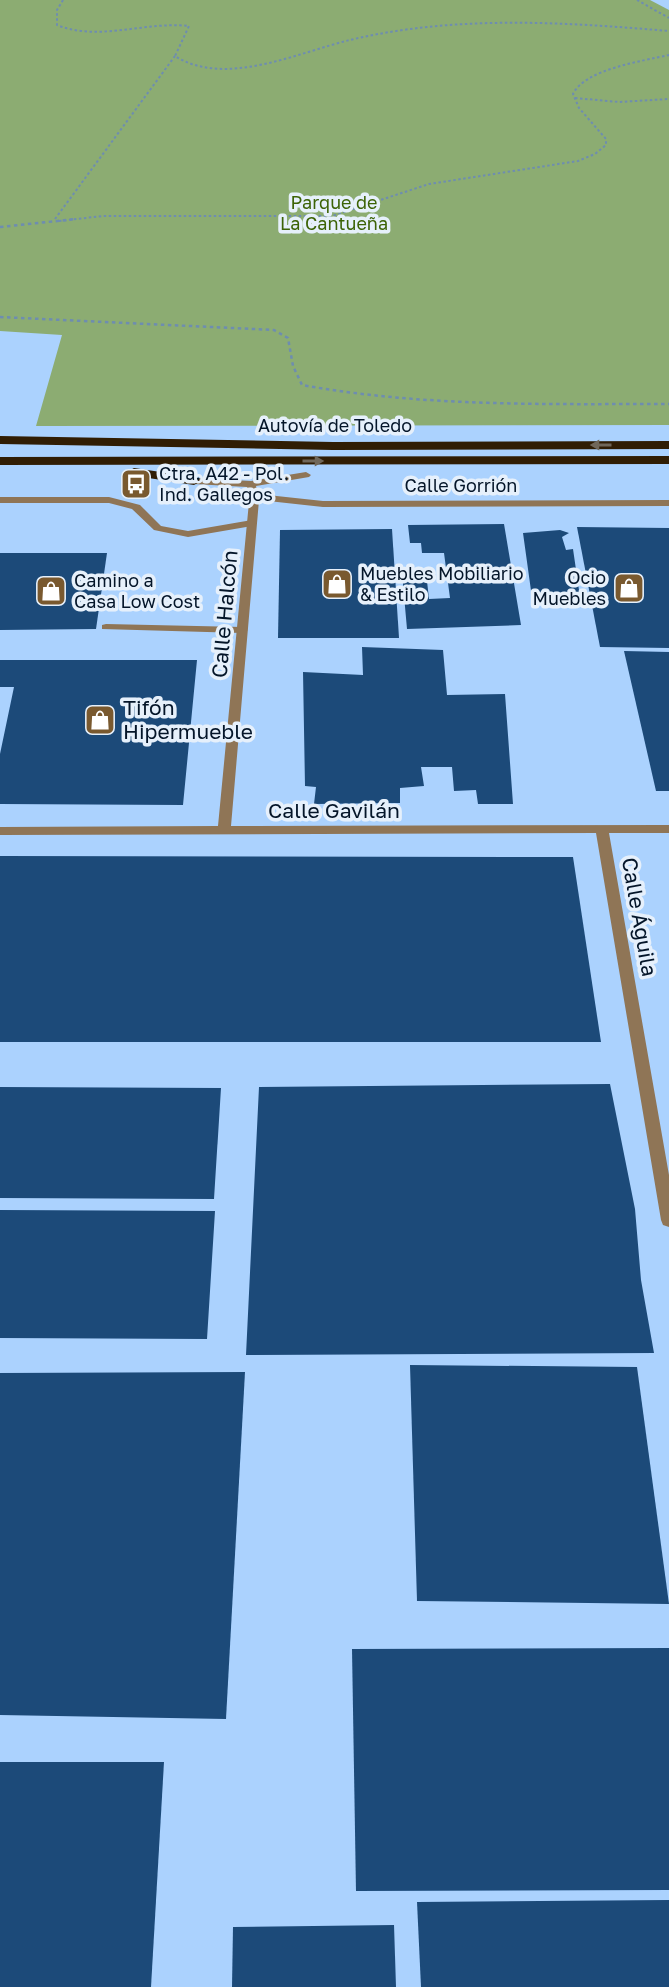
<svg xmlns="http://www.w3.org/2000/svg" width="669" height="1987" font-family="'Golos Text',sans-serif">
	<rect width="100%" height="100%" fill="#abd2fe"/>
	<path fill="#8cac72" d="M0 0H650L669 10V425L36 426 62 335 0 331Z"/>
	<g fill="#1c4a79">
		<path d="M504 524 521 625 407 629 402 573 426 572 429 599 450 598 444 553H422L421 543H410L408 525Z"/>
		<path d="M577 527 669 528V648L600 647Z"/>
		<path d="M392 529 399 638H278L280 530Z"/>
		<path d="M560 530 569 533 562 537 566 550 573 549 581 604 533 605 523 533Z"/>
		<path d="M0 553H107L96 629 0 630Z"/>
		<path d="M362 647 443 650 447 695 505 694 513 804H478L476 790 454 791 452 767H421L424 786 400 788V803L314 804 316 787 305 786 303 672 363 675Z"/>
		<path d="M624 651 669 652V791H656Z"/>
		<path d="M0 660H197L183 805 0 804V754L14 687H0Z"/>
		<path d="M0 856 573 857 601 1042H0Z"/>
		<path d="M610 1084 635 1209 641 1280 654 1353 246 1355 259 1087Z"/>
		<path d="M0 1087 221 1088 214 1199 0 1198Z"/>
		<path d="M0 1210 215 1211 207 1339 0 1338Z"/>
		<path d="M410 1365 637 1367 669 1604 417 1601Z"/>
		<path d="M245 1372 226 1719 0 1715V1373Z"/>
		<path d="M669 1648V1890L356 1891 352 1649Z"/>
		<path d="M0 1762H164L151 1987H0Z"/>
		<path d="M669 1900V1987H421L417 1902Z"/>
		<path d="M394 1925 396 1987H232L233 1927Z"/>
	</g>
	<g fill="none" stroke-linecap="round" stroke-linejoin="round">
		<g stroke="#6e8db0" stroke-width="2" stroke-dasharray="2.5 2.5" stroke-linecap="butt">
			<path d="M63 0 57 10V25C98 42 146 21 189 26L175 56C225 88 299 52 350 40 455 15 563 22 669 31"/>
			<path d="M637 0 669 18"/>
			<path d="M575 98 619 102 669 99"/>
			<path d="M55 219 175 56"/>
			<path d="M59 221 103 216H332L429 184 578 161 595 154 606 145V139L579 108 573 94C585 69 643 61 669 55"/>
		</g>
		<g stroke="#6e8db0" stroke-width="2.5" stroke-dasharray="3.5 3.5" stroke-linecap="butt">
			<path d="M0 227 76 219"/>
			<path d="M0 317 274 330 288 338 293 366 302 385C424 407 546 404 669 404"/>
		</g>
		<g fill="#8f7556" fill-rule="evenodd">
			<path d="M0 497H109L140 505 161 526 188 531 252 520 257 523 252 526 188 537 154 530 132 509 109 503H0Z"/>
			<path d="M106 624 242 627 248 630 242 633 102 629V625Z"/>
		</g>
		<path fill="#8f7556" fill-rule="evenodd" d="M306 472 311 475 309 477 256 486 258 494 323 501 669 500V506L323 507 259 500 231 826 669 825V833H609L669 1175V1227L663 1225 661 1220 596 833 0 835V827L218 826 249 502 247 487 194 484 189 481 194 478 251 481Z"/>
		<g fill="#301d04" fill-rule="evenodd">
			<path d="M0 436 333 442 669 441V449L333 450 0 444Z"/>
			<path d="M669 456V464L0 465V457Z"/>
			<path d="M134 468 194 477 201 481 194 485 129 475 127 472Z"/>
		</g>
	</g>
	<defs><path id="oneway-solid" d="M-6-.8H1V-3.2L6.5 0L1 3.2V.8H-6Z" transform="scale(1.75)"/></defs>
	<g fill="#70675a">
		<use href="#oneway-solid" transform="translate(601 445) rotate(180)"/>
		<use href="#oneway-solid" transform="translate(313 461)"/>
	</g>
	<defs>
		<g id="bus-square" transform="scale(1.575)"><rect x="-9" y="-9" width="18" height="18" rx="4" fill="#79592f" stroke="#e6f0fb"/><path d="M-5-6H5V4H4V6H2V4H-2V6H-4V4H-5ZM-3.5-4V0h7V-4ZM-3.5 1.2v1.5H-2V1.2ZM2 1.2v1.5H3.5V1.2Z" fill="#fff"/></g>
		<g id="shop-square" transform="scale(1.575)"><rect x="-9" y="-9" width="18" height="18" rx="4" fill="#79592f" stroke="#e6f0fb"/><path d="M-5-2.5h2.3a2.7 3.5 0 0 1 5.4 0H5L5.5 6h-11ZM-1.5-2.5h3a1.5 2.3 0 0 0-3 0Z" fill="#fff"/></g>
	</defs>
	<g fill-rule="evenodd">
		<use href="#bus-square" x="136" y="484"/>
		<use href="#shop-square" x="337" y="584"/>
		<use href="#shop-square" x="629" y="588"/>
		<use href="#shop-square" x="51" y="591"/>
		<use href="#shop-square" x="100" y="720"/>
	</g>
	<g text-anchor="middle" stroke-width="7" stroke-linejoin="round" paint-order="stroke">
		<g font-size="18" fill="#3c6306" stroke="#e6f0fb">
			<text x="334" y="209">Parque de<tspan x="334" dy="21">La Cantueña</tspan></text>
		</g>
		<g font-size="18" fill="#041529" stroke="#e6f0fb">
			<text x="335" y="432">Autovía de Toledo</text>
			<text x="461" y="492">Calle Gorrión</text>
		</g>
		<g font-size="18" fill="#041529" stroke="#e6f0fb" text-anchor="start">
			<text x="159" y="480">Ctra. A42 - Pol.<tspan x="159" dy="21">Ind. Gallegos</tspan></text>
			<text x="360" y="580">Muebles Mobiliario<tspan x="360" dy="21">&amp; Estilo</tspan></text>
			<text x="606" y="584" text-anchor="end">Ocio<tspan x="606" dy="21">Muebles</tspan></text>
			<text x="74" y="587">Camino a<tspan x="74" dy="21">Casa Low Cost</tspan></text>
		</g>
		<g font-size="21" fill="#041529" stroke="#e6f0fb">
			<text transform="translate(225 614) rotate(-85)" y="7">Calle Halcón</text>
			<text x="334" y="818">Calle Gavilán</text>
			<text transform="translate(639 917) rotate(80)" y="7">Calle Águila</text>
		</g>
		<g font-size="21" fill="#041529" stroke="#e6f0fb" text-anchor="start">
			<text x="123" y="715">Tifón<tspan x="123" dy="24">Hipermueble</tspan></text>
		</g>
	</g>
</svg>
